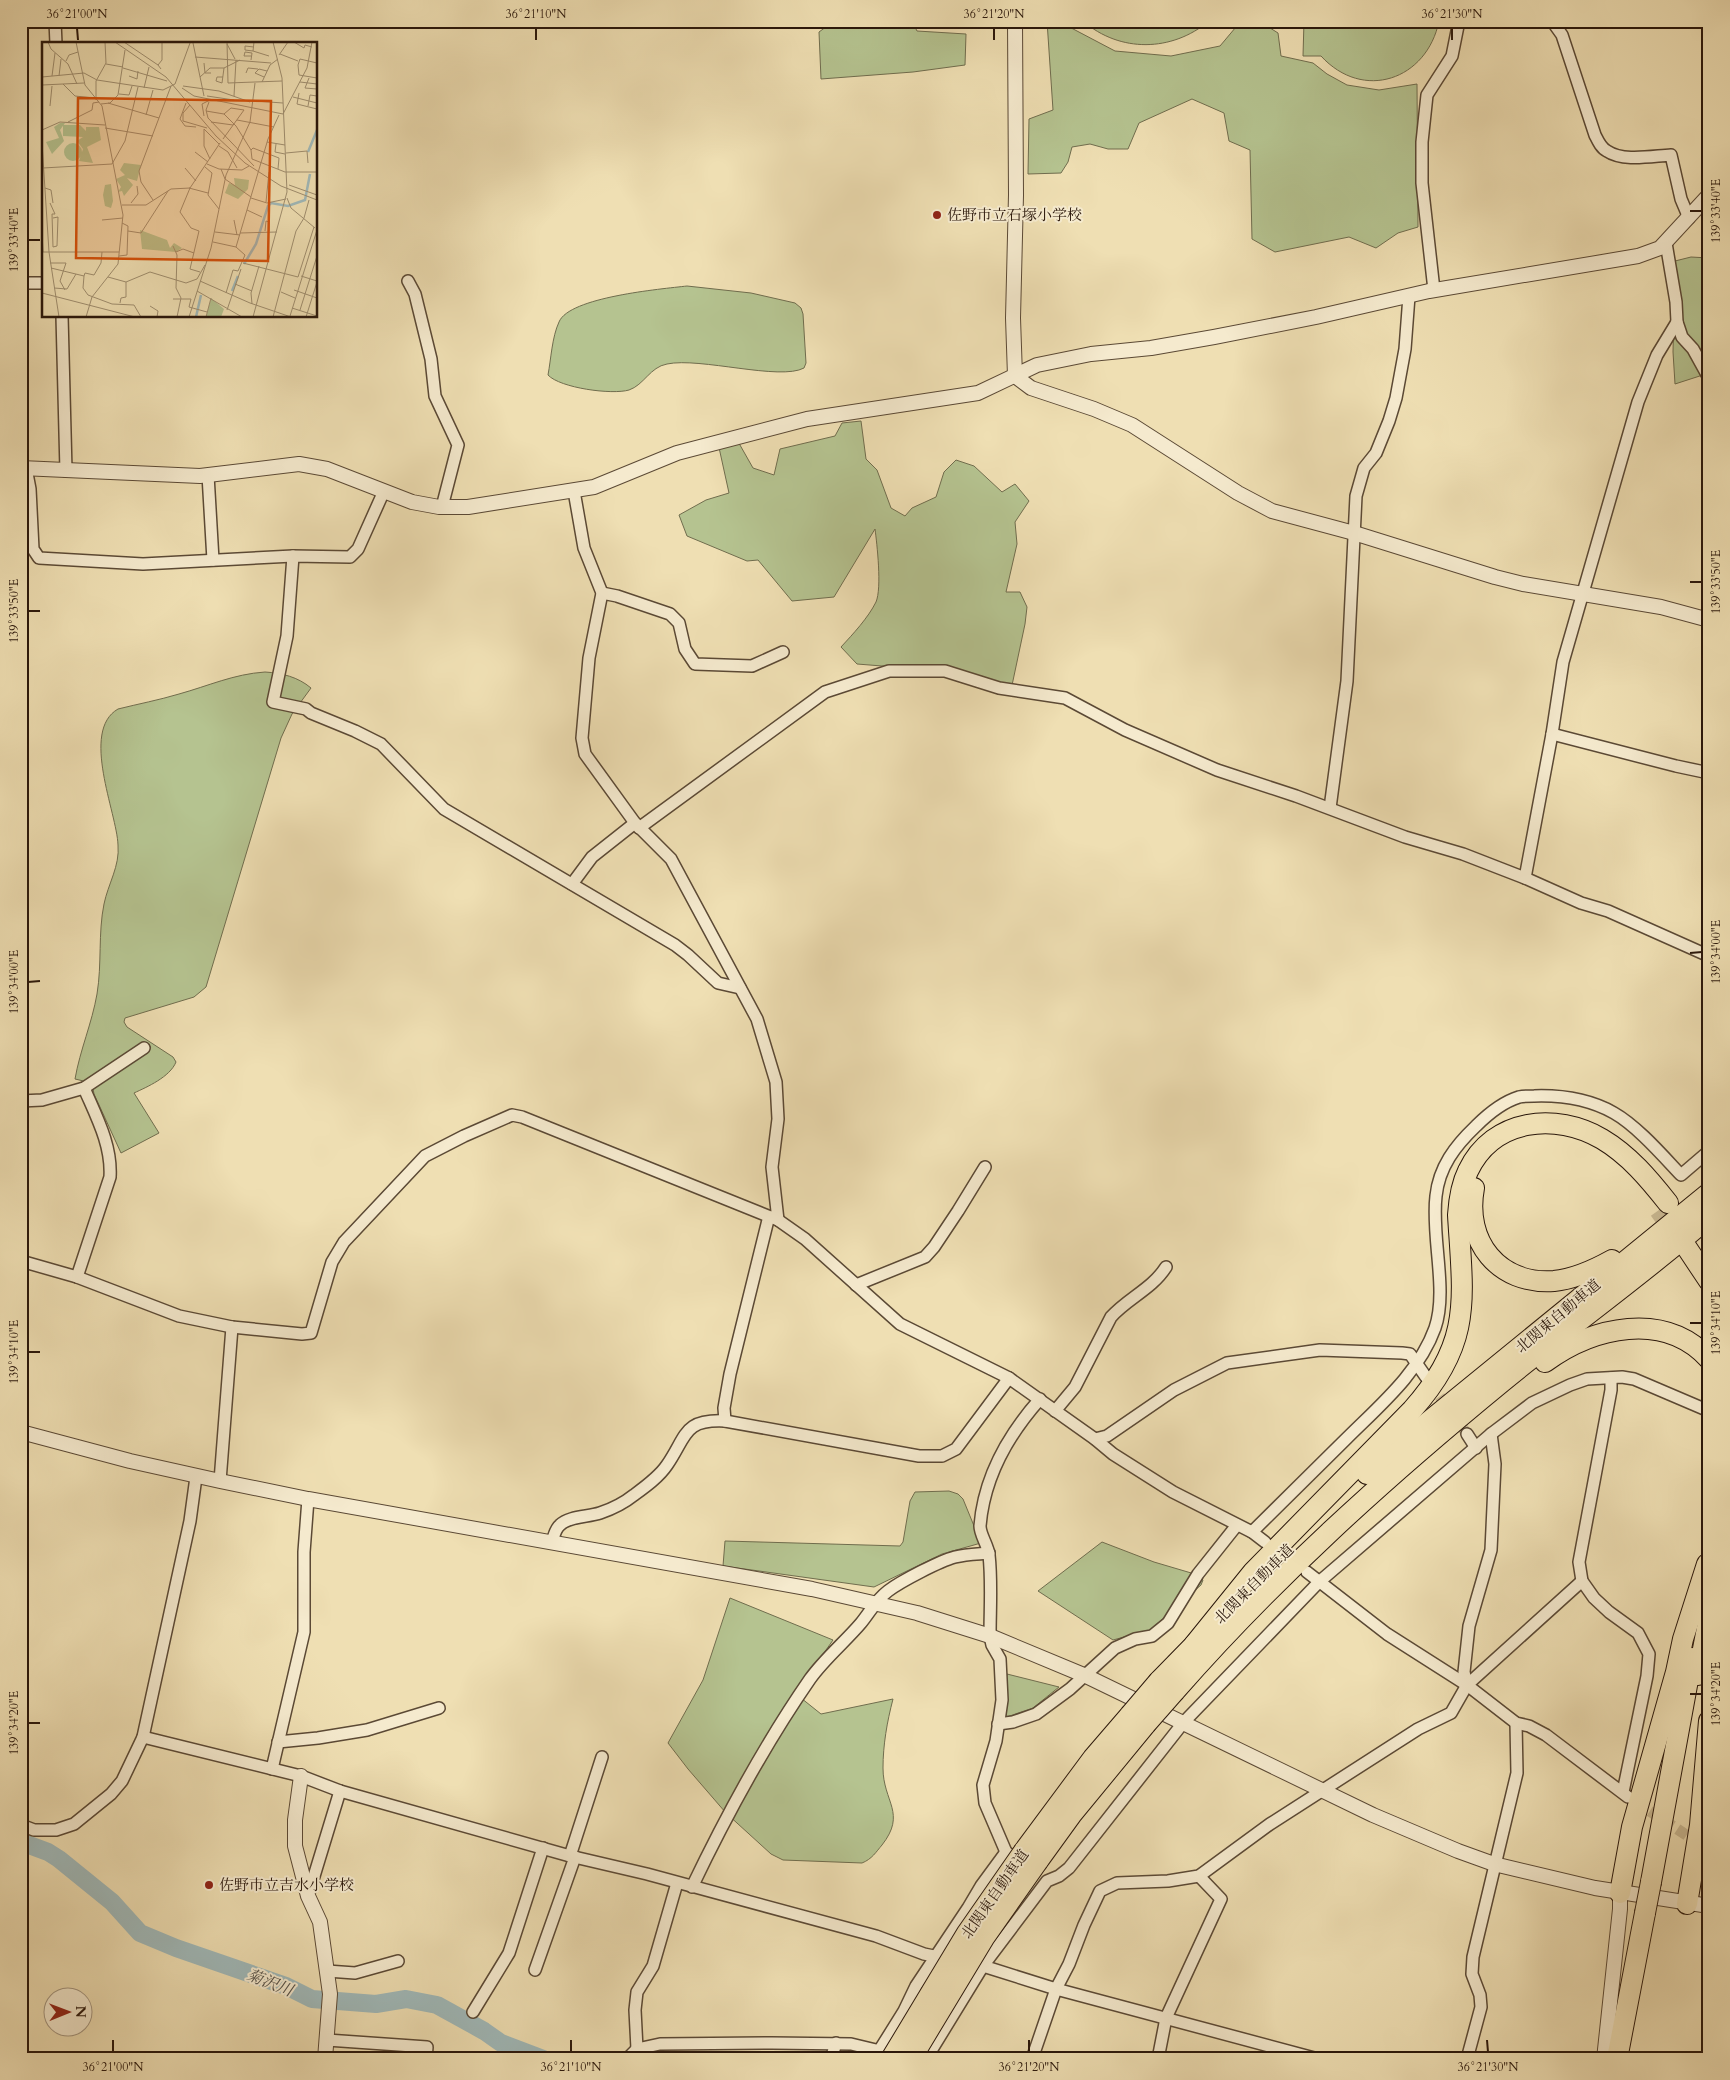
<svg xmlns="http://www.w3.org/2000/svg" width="1730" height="2080" font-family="Cardo,'Noto Serif JP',serif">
	<rect width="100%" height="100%" fill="#efdfb3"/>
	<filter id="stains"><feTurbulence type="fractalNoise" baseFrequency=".004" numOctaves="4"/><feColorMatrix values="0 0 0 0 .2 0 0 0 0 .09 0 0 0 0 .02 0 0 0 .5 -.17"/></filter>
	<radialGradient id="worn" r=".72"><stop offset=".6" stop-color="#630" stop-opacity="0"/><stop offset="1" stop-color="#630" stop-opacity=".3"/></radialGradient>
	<g fill="#b5c390" stroke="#706d4e">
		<path d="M834 21H912L917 31 966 34 965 65 913 72 821 79 819 32Z"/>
		<path d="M1047 21H1058L1115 51 1171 56 1220 46 1241 21H1259L1278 33 1281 56 1313 63 1327 74 1347 85 1379 90 1417 84 1418 227 1398 233 1376 248 1349 237 1275 252 1252 239 1250 150 1229 141 1224 113 1192 99 1139 123 1128 149H1108L1090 144 1072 147 1068 162 1061 173 1028 174 1029 119 1053 110Z"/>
		<path d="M1083 21H1209C1172 52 1120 53 1083 21Z"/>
		<path d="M1304 21H1439C1427 80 1363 102 1321 56H1303Z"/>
		<path d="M1691 257 1709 258V373L1675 384 1673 352 1675 261Z"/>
		<path d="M687 286 751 293 795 303 801 308 803 314 806 363 804 368C780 381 700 357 667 364 650 367 644 385 629 390 612 395 560 388 548 375 551 359 552 337 559 322 569 297 661 289 687 286Z"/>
		<path d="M861 421 866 459 877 470 891 508 905 516 912 508 936 497 944 472 956 460 974 466 1002 492 1015 484 1029 501 1015 522 1017 544 1006 592H1020L1027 607 1025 624 1011 690 945 671 857 664 841 647C853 634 868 618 876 602 882 588 877 544 875 529L834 597 792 601 758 560 747 561 687 536 679 515 706 500 729 493 718 443 736 438 753 468 774 475 780 449 835 436 842 423Z"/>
		<path d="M265 672C282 673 298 677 311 688L292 714 281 738 206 987 194 997 125 1018 124 1022 127 1027 173 1057 176 1062C170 1077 147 1087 134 1093L159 1133 121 1153 94 1094 92 1083 75 1079C80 1050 92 1023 97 994 102 964 98 933 104 904 108 884 120 866 118 845 117 813 80 731 118 709 138 704 159 700 179 694 208 686 234 674 265 672Z"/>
		<path d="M949 1491 958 1494 963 1499 981 1543 942 1554 874 1587 723 1566 725 1541 900 1546 903 1542 910 1501 915 1492Z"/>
		<path d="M1102 1542 1154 1562 1198 1575 1203 1580 1201 1585 1150 1630 1113 1640 1038 1591Z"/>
		<path d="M730 1598 833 1640 801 1686V1698L821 1714 893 1699C887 1722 883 1745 883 1768 883 1802 907 1813 882 1845 876 1852 872 1859 862 1863L783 1860 771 1854 726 1813 688 1769 668 1743 703 1680Z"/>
		<path d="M1007 1674 1059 1687 1033 1708 1001 1719Z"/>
	</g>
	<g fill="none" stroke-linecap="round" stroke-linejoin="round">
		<path stroke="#a0b9b9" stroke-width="18" d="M21 1842 48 1852 59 1859 112 1902 140 1933 176 1948 286 1986 312 1999 376 2004 406 1999 437 2005 484 2031 501 2043 543 2059"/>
		<g stroke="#c8b791" stroke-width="11" stroke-dasharray="11 5.5" stroke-linecap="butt">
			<path d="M1430 1383 1467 1434"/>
			<path d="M1636 1802 1709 1850"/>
		</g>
		<path stroke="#c8b791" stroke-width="20" stroke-dasharray="20 10" stroke-linecap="butt" d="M1659 1210 1680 1239"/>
		<g stroke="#5b4935" stroke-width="14">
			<g id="minor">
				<path d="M55 21 56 44"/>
				<path d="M1552 21 1562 35 1595 135C1598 141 1601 148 1607 151 1623 162 1652 156 1671 155L1681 199 1689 218"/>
				<path d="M1666 243 1676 302 1677 322 1682 337 1693 349 1709 378"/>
				<path d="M408 281 415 294 431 359 435 396 458 445 442 507"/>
				<path d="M21 283H44"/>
				<path d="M1434 290 1422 183V142L1427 95 1452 56 1459 21"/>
				<path d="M62 316 66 471"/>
				<path d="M26 468 30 489 33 549 39 558 143 564 293 556 350 557 358 549 384 491"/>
				<path d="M208 475 213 560"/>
				<path d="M574 491 584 548 602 593 589 658 582 738 585 754 635 823 671 859 757 1019 776 1082 778 1119 772 1167 778 1220"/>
				<path d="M293 556 287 636 273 702 306 709 311 713 355 731 381 744 444 809 675 945 688 955 718 983 740 988"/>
				<path d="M602 593 617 596 670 614 679 623 685 649 695 664 752 666 783 652"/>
				<path d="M1552 734 1676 766 1709 773"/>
				<path d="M1330 808 1347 681 1356 496 1364 468 1376 453 1389 421 1396 398 1405 349 1409 296"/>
				<path d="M639 828 825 692 889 671H945L999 688 1065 698 1125 730 1217 770 1296 796 1405 837 1463 854 1525 878 1581 903 1608 911 1709 956"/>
				<path d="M1525 878 1552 734 1563 662 1638 402 1657 355 1677 322"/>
				<path d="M572 884 592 857 635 823"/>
				<path d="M21 1101 42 1100 84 1088 144 1048"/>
				<path d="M21 1261 77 1277 179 1316 232 1327 302 1334 311 1333 332 1262 344 1242 425 1156 464 1136 512 1115 522 1117 778 1220 805 1239 900 1324 1009 1378 1095 1439 1113 1454 1173 1492 1252 1532 1265 1542"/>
				<path d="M77 1277 110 1177C112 1145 96 1116 84 1088"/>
				<path d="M856 1285 925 1257 934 1247 958 1211 985 1167"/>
				<path d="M1611 1378V1390L1579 1562 1582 1581 1594 1598 1609 1612 1638 1633 1649 1654 1647 1676 1623 1792"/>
				<path d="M1055 1411 1075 1387 1111 1317C1128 1298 1152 1289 1166 1267"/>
				<path d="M725 1421 724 1408 730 1374 768 1220 772 1217"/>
				<path d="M1467 1434 1476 1448"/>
				<path d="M1095 1439 1107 1436 1174 1390 1227 1363 1320 1350 1402 1353 1410 1354 1426 1377"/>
				<path d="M220 1481 232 1327"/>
				<path d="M1252 1532C1283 1501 1315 1470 1346 1439 1379 1406 1419 1373 1435 1328 1448 1290 1431 1237 1436 1196 1439 1167 1455 1146 1476 1126 1488 1114 1503 1102 1519 1097 1524 1096 1530 1096 1534 1096 1563 1095 1589 1099 1614 1113 1637 1126 1663 1156 1681 1175L1709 1151"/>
				<path d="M552 1542C554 1536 555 1529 560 1525 569 1516 588 1517 600 1513 612 1509 624 1503 634 1495 645 1487 659 1477 667 1465 687 1436 683 1419 725 1421L919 1456H942L956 1449 1009 1378"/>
				<path d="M1307 1572 1387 1634 1467 1685 1516 1723 1529 1726 1546 1735 1628 1797"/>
				<path d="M1467 1685 1464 1672 1469 1626 1491 1550 1495 1464 1491 1434"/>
				<path d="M998 1724 1013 1722 1036 1714 1070 1689 1115 1648 1135 1639 1152 1636 1168 1623 1198 1574 1237 1525"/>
				<path d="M143 1737 301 1776 340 1791 570 1856 647 1874 876 1936 924 1954 983 1966 1056 1989 1318 2059"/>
				<path d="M278 1742 318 1738 367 1730 439 1708"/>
				<path d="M272 1769 304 1632V1552L308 1499"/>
				<path d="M21 1825 34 1830H56L74 1824 111 1794 122 1781 143 1737 190 1521 196 1477"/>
				<path d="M570 1856 602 1757"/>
				<path d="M1021 1863 1006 1852 985 1803 983 1785 996 1741 1002 1700 1000 1659 992 1645 990 1636C990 1609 992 1581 989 1555 988 1545 980 1535 980 1526 984 1477 1008 1435 1040 1399"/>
				<path d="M692 1887C726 1816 765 1744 810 1679 825 1658 845 1642 861 1623 870 1612 876 1600 888 1591 901 1581 940 1561 955 1557 966 1554 978 1554 989 1553"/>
				<path d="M308 1896 340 1791"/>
				<path d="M535 1970 575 1857"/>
				<path d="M327 1971 355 1973 398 1961"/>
				<path d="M473 2012 509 1953 543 1848"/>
				<path d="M327 2040 427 2047 426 2059"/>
				<path d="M637 2049 635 2010 637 1992 653 1966 677 1883"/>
				<path d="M627 2059 637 2049 660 2044 772 2043 851 2044 876 2050 894 2059"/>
				<path d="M831 2059 836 2043"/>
				<path d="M874 2059 904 2011 916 1986 968 1908 981 1886 1006 1852"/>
				<path d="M926 2059 983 1966 1047 1881 1059 1876 1069 1868 1183 1723 1319 1582 1491 1434 1532 1403 1570 1385 1587 1379 1622 1377 1634 1379 1709 1411"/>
				<path d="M1032 2059 1056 1989 1069 1964 1084 1925 1100 1891 1117 1883 1168 1881 1199 1876 1270 1824 1418 1729 1451 1713 1467 1685 1582 1581"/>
				<path d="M1158 2059 1166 2018 1221 1899 1199 1876"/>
				<path d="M1467 2059 1481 2007 1480 1995 1472 1974 1473 1957 1517 1773 1516 1723"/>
			</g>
		</g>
		<g stroke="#5b4935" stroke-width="16">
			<g id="tertiary">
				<path d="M1015 21 1016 195 1013 318 1015 376 1031 388 1094 409 1132 425 1238 493 1272 511 1354 533 1495 577 1523 584 1661 607 1709 620"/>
				<path d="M21 468 200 476 299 464 327 469 412 502 439 507H468L594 487 677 453 807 419 978 393 1037 365 1091 354 1151 348 1214 337 1316 317 1429 291 1638 256 1660 248 1709 195"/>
				<path d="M21 1432 130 1461 220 1481 308 1499 812 1589 917 1613 990 1636 1086 1676 1373 1815 1458 1851 1494 1864 1595 1888 1709 1906"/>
				<path d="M301 1776 295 1820V1846L308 1896 320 1922 330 1994 325 2059"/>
				<path d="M1604 2059 1620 1909V1893"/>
			</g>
		</g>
		<g stroke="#2a170b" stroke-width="22">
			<g id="motorway">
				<path d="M1474 1188C1464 1241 1498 1285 1554 1281 1574 1279 1594 1270 1612 1260"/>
				<path d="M1687 1248 1709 1281"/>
				<path d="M1545 1362C1593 1327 1664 1310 1709 1359"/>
				<path d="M1367 1474 1390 1453 1709 1193"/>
				<path d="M1194 1645 1253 1572 1412 1410C1473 1342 1463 1299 1458 1215 1459 1200 1461 1185 1468 1171 1493 1118 1556 1112 1602 1139 1629 1155 1649 1179 1668 1203"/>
				<path d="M1698 1675 1709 1618"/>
				<path d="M1159 1681 1202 1637"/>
				<path d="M1175 1691C1274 1578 1385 1478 1502 1382 1570 1326 1642 1275 1709 1217"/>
				<path d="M1024 1851 1093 1758 1130 1715"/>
				<path d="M1038 1861 1072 1814 1146 1724"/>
				<path d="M1651 1882 1692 1658"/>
				<path d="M1620 1893 1632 1827 1676 1672 1683 1639 1707 1564"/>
				<path d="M1687 1904 1700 1825 1709 1721"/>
				<path d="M1617 2059 1645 1913"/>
			</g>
		</g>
		<use href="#minor" stroke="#f5eace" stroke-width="11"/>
		<use href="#tertiary" stroke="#f5eace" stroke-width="14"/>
		<use href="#motorway" stroke="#efdfb3" stroke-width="20"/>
		<g stroke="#2a170b" stroke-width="22" stroke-linecap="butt">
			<g id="motorway-bridge">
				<path d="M1130 1715 1159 1681"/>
				<path d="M1146 1724 1175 1691"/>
				<path d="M1645 1913 1651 1882"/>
				<path d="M891 2059 967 1933 1024 1851"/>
				<path d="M911 2059 984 1938 1038 1861"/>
			</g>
		</g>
		<use href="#motorway-bridge" stroke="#efdfb3" stroke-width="20"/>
	</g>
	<path fill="none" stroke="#2a170b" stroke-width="2" d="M77 28 78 40M536 28V40M994 28V40M1452 28V40M1690 211H1702M28 240H40M1690 582H1702M28 611H40M1690 953 1702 952M28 982 40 981M1690 1323H1702M28 1352H40M1690 1694H1702M28 1723H40M113 2040V2052M571 2040V2052M1029 2040V2052M1487 2040 1488 2052"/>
	<g fill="#8f2418" stroke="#f5eace" stroke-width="2">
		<circle cx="937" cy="215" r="5"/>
		<circle cx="209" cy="1885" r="5"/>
	</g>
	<g text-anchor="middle" stroke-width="4" stroke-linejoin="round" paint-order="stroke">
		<g font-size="15" fill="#2a170b" stroke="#f5eace" text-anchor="start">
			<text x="947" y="220">佐野市立石塚小学校</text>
			<text x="219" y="1890">佐野市立吉水小学校</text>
		</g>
		<g font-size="15" fill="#2a170b" stroke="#f5eace">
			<text transform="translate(1558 1316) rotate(-40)" y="5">北関東自動車道</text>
			<text transform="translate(1254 1584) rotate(-45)" y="5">北関東自動車道</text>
			<text transform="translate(995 1894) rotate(-55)" y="5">北関東自動車道</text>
		</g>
		<g font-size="16" font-style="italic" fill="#535048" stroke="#f5eace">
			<text transform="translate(270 1982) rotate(21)" y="6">菊沢川</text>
		</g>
	</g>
	<g transform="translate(42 42)">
		<rect width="275" height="275" fill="#efdfb3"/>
		<path d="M18 81H23L18 88 22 99 10 112 4 100 17 96 12 85ZM21 83H38L44 89V85H57L59 98 45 105 51 121 37 119 41 107 35 99 41 95 21 94ZM22 110a9 9 0 1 1 18 0a9 9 0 1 1-18 0ZM82 121 99 123 95 139 85 136 91 143 82 154 80 149 76 150 79 145 74 137 83 133 78 128ZM192 136 207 138 206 147 196 157 183 151 187 141 193 143ZM69 142 71 159 69 166 63 164 61 153 63 143ZM98 188 125 198 128 206 132 201 140 206 134 210 100 207ZM169 256 182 267 179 275H164Z" fill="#b5c390"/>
		<path fill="none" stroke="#a0b9b9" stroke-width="2.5" d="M266 110 275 88M202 222 214 202 226 164 229 161 246 164 263 158 268 132M190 249 196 234M154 275 159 253"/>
		<path fill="none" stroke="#a08f70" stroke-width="1" d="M6 0 9 7 26 22 35 42M34 0 43 43 60 64 81 173 76 222 50 255 44 275M73 0 124 35 174 94 203 121 239 144 275 158M82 0 116 23M134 0H154M185 0 186 41 240 39M212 0 211 9 227 14M252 0 262 6 263 3 270 5M151 1 162 54M185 2 193 17M211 9 203 8V4L212 5M238 12 256 19M237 13 246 0M153 15 229 21M209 18 210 11 203 10 202 14H209M24 19 27 13 36 10M162 21 163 31H169M275 21 258 17 256 23 257 33 275 36M64 22 81 25M81 26 125 39M119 27 116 23 120 18V0M204 31 206 26 216 27M10 34 13 11M17 34 19 17M87 34 95 37 96 29M0 35 42 31 55 38 121 48 133 42 148 1M158 35 168 26H182L198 18M181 35H175L174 39 180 41 182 26M222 35 213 31 217 27 225 29M267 36 263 46 275 47M220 40 228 23 236 17M258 40 275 42M21 42 33 54 52 56M0 43 42 41M141 44 177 49 208 60M102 46 107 25M140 46 152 54 241 72M257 51 255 62 275 67M77 52 87 53 90 44M165 54 192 58M192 54 194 18M251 55 275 61M54 58V39L64 21 63 0M213 59 241 61M167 60 164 68 166 76 212 124M66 61 117 76M144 61 138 77 143 84 154 85M59 62 68 61 76 53 83 8M148 63 141 71V79L165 86M8 64 10 44M266 64 268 53 275 54M164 69 182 72 194 84 209 108 210 117 243 130H275M182 72 189 66 202 68M241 72 265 26 270 0M104 73 111 48M162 74 160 62 168 58M195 78 232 85M26 80 50 68 51 61 57 60M169 80 191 83M63 86 111 94M162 87 177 102M162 87V104L168 117M0 88 18 80 63 83M181 97 202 68M225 100 243 103M0 101 7 210 17 275M234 102 233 110 243 112M177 104 186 110 195 126M209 108 211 106 237 116 236 127M153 110 166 120M244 111 265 109 266 121M165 122 177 127 200 128 207 124M163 125 170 131 166 153 177 167M1 126 70 122 83 99 96 45M143 126 154 139M179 127 183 137 209 155M247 143 275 153M3 146 9 148 11 161M147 146 166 151M209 156 225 161 244 157M245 156 249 166 273 186M111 158 99 140 97 129 129 44M224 160 227 130M8 161 13 172H10L11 205M89 161 96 152 95 144M80 163H104L129 147 148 146M205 168 220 175M11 176 16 175 15 204 11 205M262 176 267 158M60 178 81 176M192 178 195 193M86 189 99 191 126 149M223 189 224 179 227 180V189M0 190 1 210M173 190 198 193M198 191 235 190M171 200 194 205 203 213 196 229 191 228 184 251M131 204 135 213 134 246 139 256 135 275M194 205 226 97 237 73M0 210H77M134 210 141 207 152 211M77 214 85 213 86 184 80 181M8 221H24L18 239 23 248M201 221 256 235 272 185M9 226 42 234 43 231 52 233 59 221 60 210M158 230 148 227 157 189 149 186 138 170 148 146 178 101M42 234 41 246 46 253 70 262 92 263 99 275M259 234 275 239M66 235 84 240 108 230 144 241 155 237 163 223M158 239 208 261 249 275M193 242 210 249M12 246 25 247 34 232M252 248 275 256M155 249 200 275M239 250 253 256M0 251 93 275M131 257H149M149 257 147 265 165 270M78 261 79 256 84 255V240M210 262 209 251 217 224M108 264 116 269 115 275M250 266 275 274M185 268 199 227M258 268 275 214M248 274 275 188M147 275 169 206 184 133 208 80 213 41M164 275 169 256M211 275 245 150 240 36 231 0M231 275 254 189 262 176M264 275 275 240"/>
		<path fill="#d5520c" fill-opacity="0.15" stroke="#d5520c" stroke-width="2.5" d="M36 56 229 59 226 219 34 216Z"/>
		<rect width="275" height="275" fill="none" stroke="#2a170b" stroke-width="2.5"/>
	</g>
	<rect width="1730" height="2080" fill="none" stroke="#efdfb3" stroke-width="55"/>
	<g transform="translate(68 2012) rotate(89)"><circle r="24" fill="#f5eace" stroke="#a49680"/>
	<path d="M0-4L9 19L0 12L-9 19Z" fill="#8f2418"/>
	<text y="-8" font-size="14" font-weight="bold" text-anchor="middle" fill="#2a170b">N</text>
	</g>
	<rect x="28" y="28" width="1674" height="2024" fill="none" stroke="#2a170b" stroke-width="2"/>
	<g font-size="12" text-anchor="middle" fill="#2a170b">
		<text x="77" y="18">36°21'00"N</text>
		<text x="536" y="18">36°21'10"N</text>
		<text x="994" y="18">36°21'20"N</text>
		<text x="1452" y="18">36°21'30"N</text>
		<text transform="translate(1716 211) rotate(-90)" y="4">139°33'40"E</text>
		<text transform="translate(14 240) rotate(-90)" y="4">139°33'40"E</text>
		<text transform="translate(1716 582) rotate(-90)" y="4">139°33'50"E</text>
		<text transform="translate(14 611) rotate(-90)" y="4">139°33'50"E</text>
		<text transform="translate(1716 952) rotate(-90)" y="4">139°34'00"E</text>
		<text transform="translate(14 982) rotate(-90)" y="4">139°34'00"E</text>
		<text transform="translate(1716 1323) rotate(-90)" y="4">139°34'10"E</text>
		<text transform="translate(14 1352) rotate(-90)" y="4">139°34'10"E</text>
		<text transform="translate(1716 1694) rotate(-90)" y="4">139°34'20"E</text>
		<text transform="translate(14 1723) rotate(-90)" y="4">139°34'20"E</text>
		<text x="113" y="2071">36°21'00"N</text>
		<text x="571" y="2071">36°21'10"N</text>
		<text x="1029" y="2071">36°21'20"N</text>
		<text x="1488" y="2071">36°21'30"N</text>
	</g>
	<rect width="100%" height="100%" filter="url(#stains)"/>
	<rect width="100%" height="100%" fill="url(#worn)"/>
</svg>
